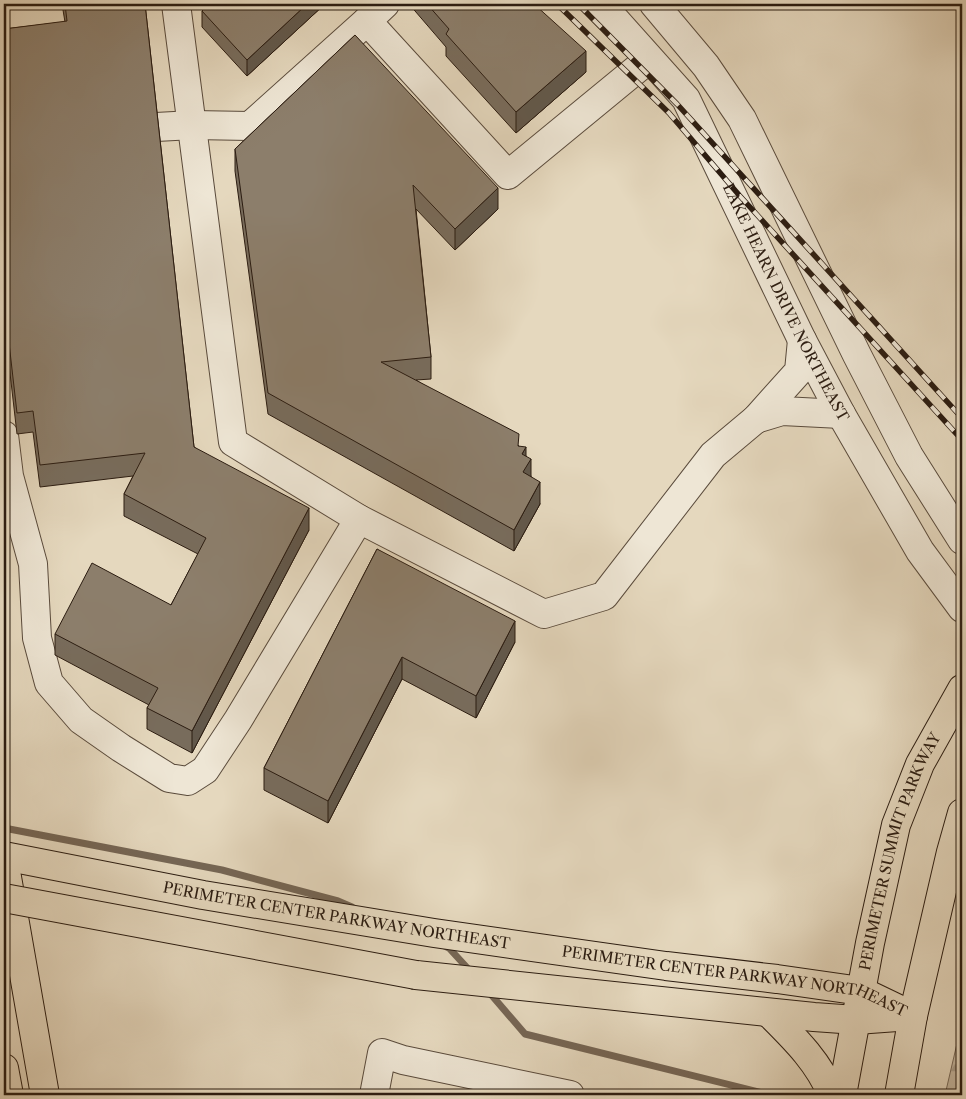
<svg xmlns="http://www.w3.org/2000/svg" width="966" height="1099" font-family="'Libre Caslon Text',serif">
	<defs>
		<pattern id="forest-firs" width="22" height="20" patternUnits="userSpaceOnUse" patternTransform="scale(1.25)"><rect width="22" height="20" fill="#c5b8a1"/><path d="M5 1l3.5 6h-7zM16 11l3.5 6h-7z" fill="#a99e8a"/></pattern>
	</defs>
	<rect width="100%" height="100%" fill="#e5d8be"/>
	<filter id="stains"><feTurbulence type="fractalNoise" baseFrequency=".004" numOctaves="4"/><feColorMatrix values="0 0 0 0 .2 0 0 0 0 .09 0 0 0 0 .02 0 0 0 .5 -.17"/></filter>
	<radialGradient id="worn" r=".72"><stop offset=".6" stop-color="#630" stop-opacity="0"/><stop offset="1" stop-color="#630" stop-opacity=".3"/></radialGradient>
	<path fill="url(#forest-firs)" stroke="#786a59" d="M962 1022V1095H945Z"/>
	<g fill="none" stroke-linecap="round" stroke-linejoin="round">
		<g stroke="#756655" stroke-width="7">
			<path d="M4 828 222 870 338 901 352 907"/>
			<path d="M443 945 449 948 471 972"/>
			<path d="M488 991 525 1034 771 1095"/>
		</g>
		<g stroke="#5a4b3c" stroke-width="30">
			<g id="minor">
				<path d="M176 4 233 442 359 519 544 614 604 596 713 455 756 419 799 371 802 340"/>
				<path d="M385 4 367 21 508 175 649 59"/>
				<path id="s1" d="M601 4 686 99 802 340 841 414 920 551 962 608"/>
				<path d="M654 4 706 66 742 119 857 355 909 456 962 540"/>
				<path d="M156 127 193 125 250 126 367 21"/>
				<path d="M756 419 782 411 841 414"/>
				<path d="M4 435 9 476 33 564 37 638 49 683 81 720 121 748 169 778 188 781 205 770 238 720 359 519"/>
				<path d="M374 1095 382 1053 403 1060 570 1095"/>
			</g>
		</g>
		<g stroke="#2b1c11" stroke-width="30">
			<g id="major">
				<path id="s2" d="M4 856 203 895 434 933 666 966 777 979 861 991 913 1016"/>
				<path d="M416 975 814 1017 856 1020 911 1016"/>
				<path d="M769 1013C794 1038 819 1062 832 1095"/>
				<path id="s3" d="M842 1095 870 943 896 825 920 764 962 689"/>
				<path d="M899 1095 913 1016 951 852 962 813"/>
			</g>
		</g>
		<g stroke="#2b1c11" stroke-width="30">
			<g id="highway">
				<path d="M4 860 45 1095"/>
				<path d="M4 1068 9 1095"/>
			</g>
		</g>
		<use href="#minor" stroke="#eee6d5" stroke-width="28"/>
		<use href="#major" stroke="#e5d8be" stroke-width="28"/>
		<use href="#highway" stroke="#e5d8be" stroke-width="28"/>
		<g stroke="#2b1c11" stroke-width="5.5">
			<g id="rail">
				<path d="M557 4 669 113 739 195 962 440"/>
				<path d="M578 4 677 104 962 418"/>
			</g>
		</g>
		<use href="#rail" stroke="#eee6d5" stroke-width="4" stroke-dasharray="11" stroke-linecap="butt"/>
		<g stroke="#2b1c11" stroke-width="30" stroke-linecap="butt">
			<path id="major-bridge" d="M4 898 416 975"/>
		</g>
		<use href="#major-bridge" stroke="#e5d8be" stroke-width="28"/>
	</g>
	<g fill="#786c5c" stroke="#2b1c11">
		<path d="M62 4H145L194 447 309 530 192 753 147 729V708L149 705 55 655V634L171 605 198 554 124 516V494L133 476 40 487 33 432 17 434 4 321V29L65 22Z"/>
		<path d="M325 4 247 76 202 27V11Z"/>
		<path d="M409 4H534L586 72 516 133 446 56V47Z"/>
		<path d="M355 35 498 209 455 250 416 209 431 357V379L416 380 519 446 526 456 531 477 540 504 514 551 268 414 235 171V149Z"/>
		<path d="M377 549 515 642 476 718 402 679 328 823 264 790V768Z"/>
	</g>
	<g fill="#62584b" stroke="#2b1c11">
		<path d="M307 4H325L247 76V60Z"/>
		<path d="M586 51V72L516 133V112Z"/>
		<path d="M498 188V209L455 250V229Z"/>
		<path d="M526 447V466L531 459V480L523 494 522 454Z"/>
		<path d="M540 482V504L514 551V530Z"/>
		<path d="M309 508V530L192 753V731Z"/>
		<path d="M515 621V642L476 718V696Z"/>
		<path d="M402 657V679L328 823V801Z"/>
	</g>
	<g fill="#8c7e6b" stroke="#2b1c11">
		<path d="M65 4H145L194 447 309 508 192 731 147 708 158 688 55 634 92 563 171 605 206 538 124 494 145 453 40 465 33 411 17 413 4 299V29L67 21Z"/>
		<path d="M209 4H307L247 60 202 11Z"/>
		<path d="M427 4H534L586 51 516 112 446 34 449 29Z"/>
		<path d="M355 35 498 188 455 229 413 185 431 357 381 362 519 434 518 446 526 447 522 454 531 459 523 472 540 482 514 530 268 393 235 149Z"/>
		<path d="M377 549 515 621 476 696 402 657 328 801 264 768Z"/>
	</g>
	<g text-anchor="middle" stroke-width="4" stroke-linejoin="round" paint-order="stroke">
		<g font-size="15" fill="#2b1c11" stroke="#eee6d5">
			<text dy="5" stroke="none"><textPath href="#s1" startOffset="354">LAKE HEARN DRIVE NORTHEAST</textPath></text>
			<text dy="5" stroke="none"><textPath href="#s3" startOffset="251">PERIMETER SUMMIT PARKWAY</textPath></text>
			<text dy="5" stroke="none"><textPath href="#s2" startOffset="338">PERIMETER CENTER PARKWAY NORTHEAST</textPath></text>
			<text dy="5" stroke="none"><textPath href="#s2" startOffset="742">PERIMETER CENTER PARKWAY NORTHEAST</textPath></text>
		</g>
	</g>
	<rect width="966" height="1099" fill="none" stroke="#e5d8be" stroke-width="20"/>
	<rect x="5" y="5" width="956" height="1089" fill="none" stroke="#2b1c11" stroke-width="2.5"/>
	<rect x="10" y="10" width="946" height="1079" fill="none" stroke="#2b1c11"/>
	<rect width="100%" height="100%" filter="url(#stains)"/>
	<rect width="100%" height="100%" fill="url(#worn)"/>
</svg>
